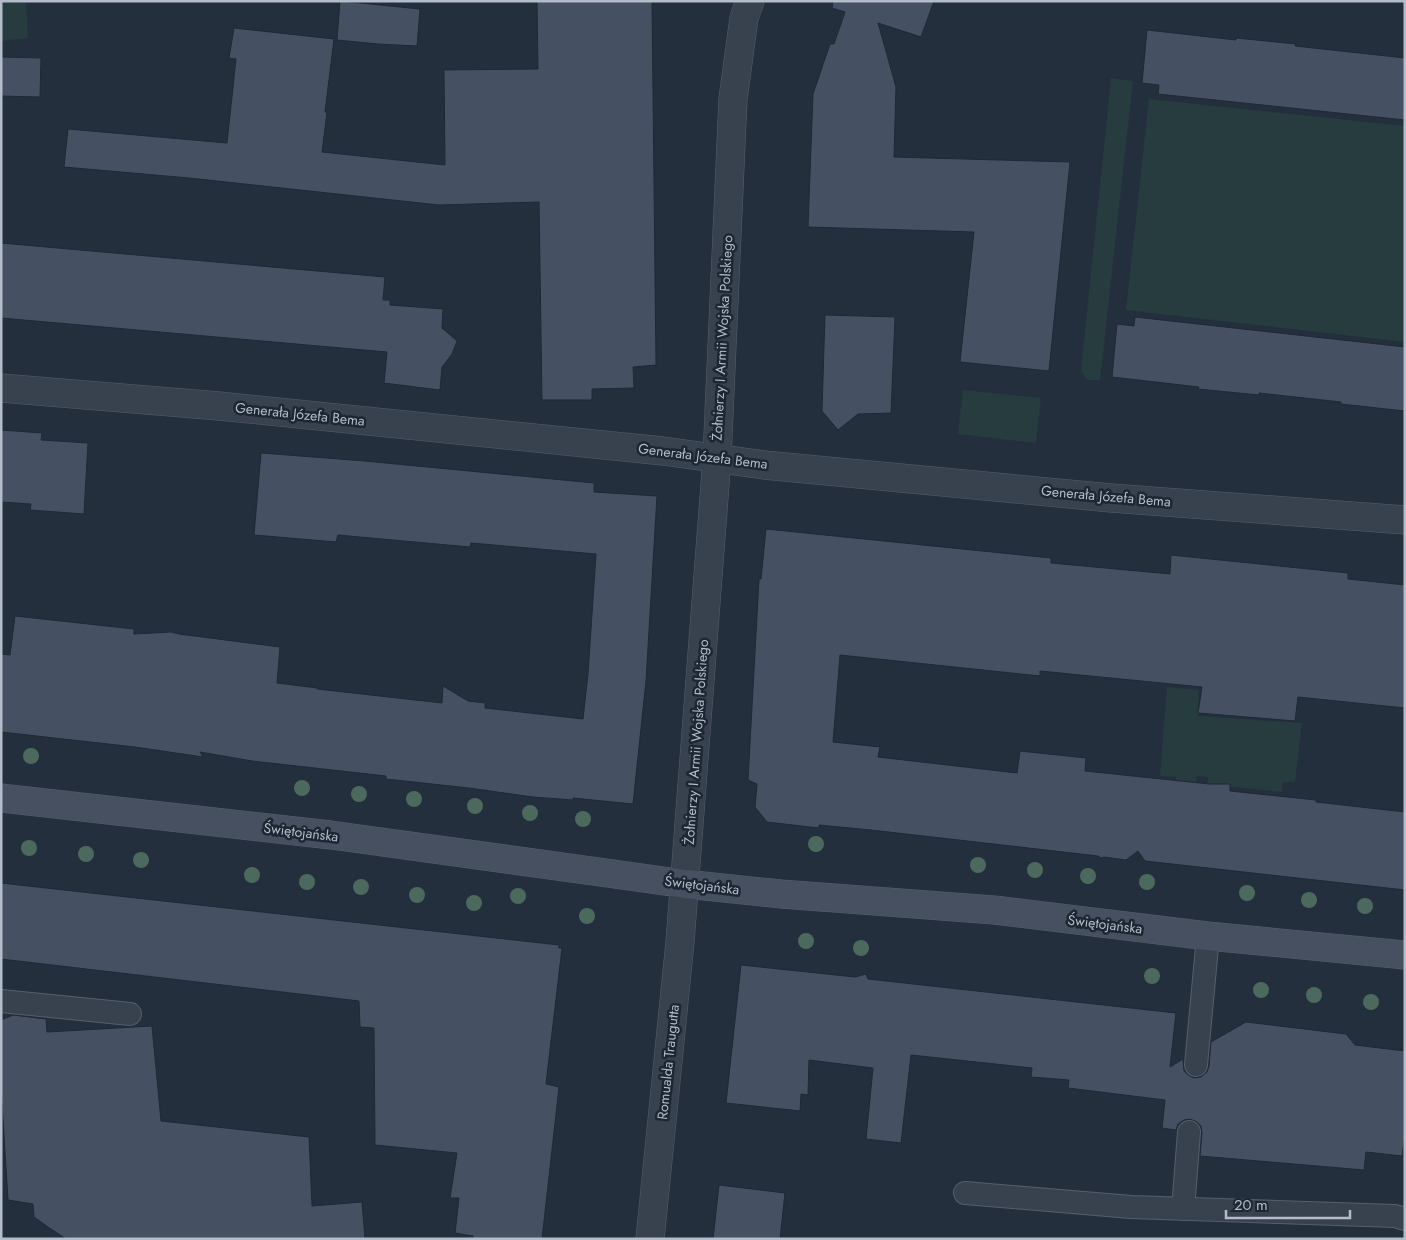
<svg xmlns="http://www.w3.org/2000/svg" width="1406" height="1240" font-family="Jost,sans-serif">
	<rect width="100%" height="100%" fill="#242f3e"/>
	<g fill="#263c3f">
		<path d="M1 1H26L28 38 1 41Z"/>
		<path d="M1111 78 1133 81 1100 380H1087L1081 371Z"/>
		<path d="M1149 99 1405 126V342L1126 310Z"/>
		<path d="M963 390 1041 398 1036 443 958 434Z"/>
		<path d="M1167 687 1199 690 1198 716 1302 723 1295 782H1283L1282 792 1208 784V777L1197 776 1195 785 1176 783V777L1160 776Z"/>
	</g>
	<g fill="#455162" stroke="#1f2835">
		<path d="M340 1 420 9 417 46 378 44 337 40Z"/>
		<path d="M537 1H652L656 365 633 367 634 388 592 389V400H542L539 202 439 205 189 178 64 167 68 129 227 143 236 59 229 58 234 28 334 39 325 112H327L322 152 445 165 444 70 538 69Z"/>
		<path d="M833 1H934L921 37 878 23 896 87 894 157 1070 162 1049 371 960 362 974 232 808 227 813 94 830 44H834L845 12 832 8Z"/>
		<path d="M1147 30 1236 40V38L1296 44 1295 46 1405 58V120L1158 94 1159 85 1142 83Z"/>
		<path d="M1 57 41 58 40 97 1 96Z"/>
		<path d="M1 243 385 277 383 300H390V305L443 309 442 328 457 341 452 354 442 367 440 390 384 383 387 352 1 318Z"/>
		<path d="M825 315 895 317 891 413 858 414 838 430 822 411Z"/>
		<path d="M1135 317 1405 347V411L1341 404V402L1259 393V395L1198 389 1199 387 1112 377 1117 324 1134 326Z"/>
		<path d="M1 430 42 433 41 440 88 443 84 514 30 510 31 504 1 502Z"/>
		<path d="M261 453 365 461 594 483V492L657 496 646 681 633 804 573 798V800L533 797 469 788 386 779V776L252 761 200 752 203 757 135 747 1 732V654L10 655 15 616 134 629V634L171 632 179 634 280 647 277 683 317 688V689L442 703 443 686 468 701 485 703V708L583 719 588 674 596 554 471 543 470 547 338 535 336 542 254 535Z"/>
		<path d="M766 529 1051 558V563L1170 574 1171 555 1348 573V579L1405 585V708L1298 697 1295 721 1198 713 1202 687 1040 671V676L840 655 833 742 880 747 878 757 1017 773 1020 751 1086 758 1085 771 1209 784H1230V791L1316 800V802L1405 812V890L1145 861 1138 851 1126 860 1104 857 1101 858 1098 856 871 830 819 825V828L767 822 755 807 757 784 748 780 759 579H761Z"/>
		<path d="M1 883 559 945V948H562L546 1084 559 1087 542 1239H473V1236L455 1233 459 1198H450L457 1153 375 1145 374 1028 360 1027 359 1001 1 959Z"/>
		<path d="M741 965 855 977 866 974 868 979 1176 1013 1170 1067 1183 1059 1184 1071 1188 1075 1194 1078 1201 1077 1207 1072 1209 1066 1211 1042 1246 1022 1346 1034 1355 1045 1405 1051V1136L1402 1156 1366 1152 1364 1170 1200 1156 1202 1133 1201 1126 1197 1122 1190 1119 1184 1120 1178 1124 1176 1130 1162 1128 1165 1100 1068 1088 1069 1080 1031 1077 1032 1068 911 1055 901 1143 866 1139 873 1068 809 1060 808 1095 801 1094 800 1111 726 1103Z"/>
		<path d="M13 1015 46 1019 47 1032 152 1026 161 1121 309 1137 312 1206 362 1202 365 1239H66L48 1227 34 1217 33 1204 8 1200 1 1087V1020Z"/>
		<path d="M719 1185 785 1193 780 1239H713Z"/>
	</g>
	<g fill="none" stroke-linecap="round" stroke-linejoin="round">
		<g stroke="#565f6c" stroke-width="24">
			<g id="lane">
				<path d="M1 1001 130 1014"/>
				<path d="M1196 1065 1208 936"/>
				<path d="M965 1193 1131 1207 1395 1216 1405 1219"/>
				<path d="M1183 1209 1189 1132"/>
			</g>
		</g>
		<g stroke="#565f6c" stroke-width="29">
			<g id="street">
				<path d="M1 388 219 406 663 451 764 465 1111 498 1405 520"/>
				<path d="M650 1239 680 942 717 458 733 99 744 18 750 1"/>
			</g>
		</g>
		<g stroke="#565f6c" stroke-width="29">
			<path id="secondary" d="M1 798 331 835 614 874 685 884 781 894 994 910 1208 936 1405 955"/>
		</g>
		<use href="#lane" stroke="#38414e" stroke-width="22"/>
		<use href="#street" stroke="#38414e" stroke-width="28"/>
		<use href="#secondary" stroke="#465061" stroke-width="28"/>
	</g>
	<g fill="#4b6a5d">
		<circle cx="31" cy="756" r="8"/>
		<circle cx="302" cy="788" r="8"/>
		<circle cx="359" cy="794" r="8"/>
		<circle cx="414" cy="799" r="8"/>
		<circle cx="475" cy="806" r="8"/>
		<circle cx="530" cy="813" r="8"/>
		<circle cx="583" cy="819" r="8"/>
		<circle cx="816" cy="844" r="8"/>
		<circle cx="29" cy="848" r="8"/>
		<circle cx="86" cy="854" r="8"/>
		<circle cx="141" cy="860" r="8"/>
		<circle cx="978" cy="865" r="8"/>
		<circle cx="1035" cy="870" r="8"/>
		<circle cx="252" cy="875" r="8"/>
		<circle cx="1088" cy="876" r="8"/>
		<circle cx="307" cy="882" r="8"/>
		<circle cx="1147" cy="882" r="8"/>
		<circle cx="361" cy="887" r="8"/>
		<circle cx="1247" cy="893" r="8"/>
		<circle cx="417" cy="895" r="8"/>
		<circle cx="518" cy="896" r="8"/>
		<circle cx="1309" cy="900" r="8"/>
		<circle cx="474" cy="903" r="8"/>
		<circle cx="1365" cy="906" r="8"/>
		<circle cx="587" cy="916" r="8"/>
		<circle cx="806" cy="941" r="8"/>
		<circle cx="861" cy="948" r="8"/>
		<circle cx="1152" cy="976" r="8"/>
		<circle cx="1261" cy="990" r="8"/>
		<circle cx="1314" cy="995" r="8"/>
		<circle cx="1371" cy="1002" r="8"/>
	</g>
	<g text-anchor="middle" stroke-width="5" stroke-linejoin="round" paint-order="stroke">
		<g font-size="14" fill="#b4bcc9" stroke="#1d2633">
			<text transform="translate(722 338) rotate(-87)" y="5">Żołnierzy I Armii Wojska Polskiego</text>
			<text transform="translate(300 414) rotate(6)" y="5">Generała Józefa Bema</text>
			<text transform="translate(703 456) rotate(7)" y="5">Generała Józefa Bema</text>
			<text transform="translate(1106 496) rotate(5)" y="5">Generała Józefa Bema</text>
			<text transform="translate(696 742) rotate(-86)" y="5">Żołnierzy I Armii Wojska Polskiego</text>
			<text transform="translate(301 832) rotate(7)" y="5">Świętojańska</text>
			<text transform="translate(702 885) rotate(7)" y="5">Świętojańska</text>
			<text transform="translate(1105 924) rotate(7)" y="5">Świętojańska</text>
			<text transform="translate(668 1062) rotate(-84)" y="5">Romualda Traugutta</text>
		</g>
	</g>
	<rect width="1406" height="1240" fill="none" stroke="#b4bcc9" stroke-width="5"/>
	<path d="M1226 1210v8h124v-8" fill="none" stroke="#b4bcc9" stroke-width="2.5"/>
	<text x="1234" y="1210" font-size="15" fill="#b4bcc9" stroke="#1d2633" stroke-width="4" paint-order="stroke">20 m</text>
</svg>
